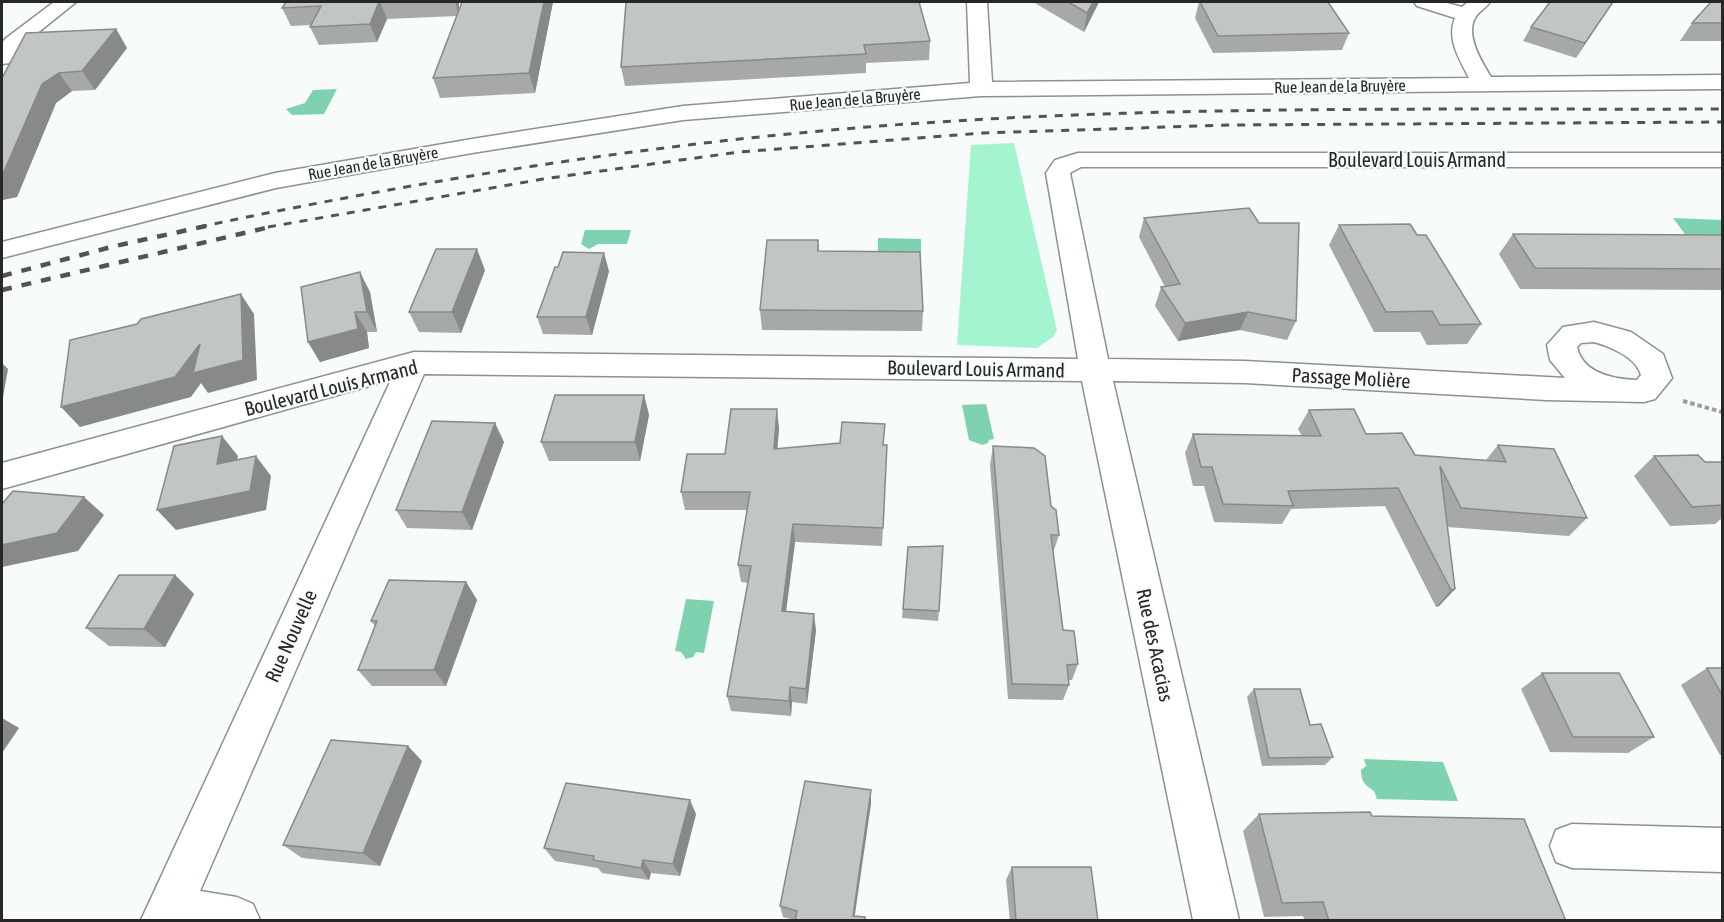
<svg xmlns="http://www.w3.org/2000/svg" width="1724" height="922" font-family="'Asap Condensed',sans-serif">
	<rect width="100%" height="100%" fill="#f7fbf9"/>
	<path fill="#a4f4d1" d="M1014 143 1057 330 1053 337 1037 348 957 345 971 145Z"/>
	<g fill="#7fd2af">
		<path d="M337 89 324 114 292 115 286 109 305 103 313 90Z"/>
		<path d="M1673 218 1722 220V235L1685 234Z"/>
		<path d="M585 230H631L627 244H598L589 249 581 244Z"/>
		<path d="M878 238 921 239V253L878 252Z"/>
		<path d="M986 404 994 439 989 440 988 443 982 445 969 440 962 405Z"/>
		<path d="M686 599 714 601 704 653 696 652 693 657 686 659 681 652 675 651Z"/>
		<path d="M1364 759 1443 762 1458 801 1377 799 1374 791C1365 785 1361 782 1361 770L1366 766Z"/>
	</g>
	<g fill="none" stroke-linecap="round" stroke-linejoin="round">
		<g stroke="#8d918f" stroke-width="3">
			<g id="minor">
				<path d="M54 2H76L20 47 10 63 2 64V43L5 39Z"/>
				<path d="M967 2H987L992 82 1469 78C1460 60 1446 39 1455 18L1417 6 1414 2H1443L1462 7 1468 2H1490C1487 7 1481 10 1477 15 1463 33 1482 62 1491 77L1722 75V89L981 96 683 120 472 153 276 188 2 258V242L275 173 472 139 683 106 970 83Z"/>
				<path d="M1078 153H1722V167H1081L1070 173 1108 359 1245 361 1565 378 1550 360 1547 345 1563 327 1594 322 1631 332 1663 354 1672 378 1655 399 1644 402 1546 400 1245 383 1113 381 1239 920H1193L1082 381 424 374 200 891 237 897 253 904 260 920H141L391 380 2 489V463L414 352 1078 359 1046 173 1055 160ZM1594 342C1611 347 1636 357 1641 375L1637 380C1614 379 1583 374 1577 347L1581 343Z"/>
				<path d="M1572 824 1722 828V872L1572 868 1556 862 1550 846 1556 830Z"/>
			</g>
		</g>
		<path stroke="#9c9e9d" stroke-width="4" stroke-dasharray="4.5 3" stroke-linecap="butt" d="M1683 401 1722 412"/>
		<use href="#minor" fill="#fff" fill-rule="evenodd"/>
		<g stroke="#525352" stroke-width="3" stroke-dasharray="8 8" stroke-linecap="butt">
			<path d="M199 227C437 177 680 139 922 123 1188 105 1456 110 1722 109"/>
			<path d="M268 227 543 179 739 152 983 133 1230 125 1722 122"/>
		</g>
		<g stroke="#525352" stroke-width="4.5" stroke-dasharray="10 10" stroke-linecap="butt">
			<path d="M2 276 115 246 206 226"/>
			<path d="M2 290 274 226"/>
		</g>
	</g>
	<g fill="#a6a9a8">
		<path d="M286 2H459V10L553 2 535 93 440 98 433 78 457 16 387 19 377 42 319 45 310 27 311 25 291 26 282 8Z"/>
		<path d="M626 2 930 41 929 60 866 63V73L625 86 621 67Z"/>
		<path d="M1033 2H1099L1084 32Z"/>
		<path d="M1199 2 1349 33 1342 50 1213 53 1195 18Z"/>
		<path d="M1722 2V41H1680L1692 23Z"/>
		<path d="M1605 14 1576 58 1523 41 1531 27Z"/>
		<path d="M116 29 127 48 95 90 72 91 56 103 17 197 2 200V78Z"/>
		<path d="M1144 218 1296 321 1287 340 1240 330 1178 341 1155 306 1161 287H1165L1139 237Z"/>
		<path d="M1339 225 1417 235 1481 324 1467 344 1427 345 1420 332H1374L1329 245Z"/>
		<path d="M1513 234 1722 235V290L1520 289 1499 254Z"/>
		<path d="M818 240 819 251 923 311 922 331 762 330 760 310Z"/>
		<path d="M485 270 461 333 419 332 409 312Z"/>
		<path d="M609 271 592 335 543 334 537 317Z"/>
		<path d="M370 292 377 332H367L369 348 320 362 308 342Z"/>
		<path d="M644 395 649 415 640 461H549L541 442Z"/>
		<path d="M1309 410 1415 455 1486 460 1498 445 1587 518 1569 536 1447 527 1455 589 1439 606 1436 607 1385 506 1291 509 1282 524 1214 522 1204 486H1193L1185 453 1193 434 1302 436 1298 429Z"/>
		<path d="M779 428 777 449 884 445 886 463 882 546 795 542 786 611 816 630 807 704 792 702 791 716 731 711 727 696 748 583 741 582 738 565 747 510H685L681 492 725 454Z"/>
		<path d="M504 442 472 530 407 528 396 510Z"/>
		<path d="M993 446 1051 506 1059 535 1053 553 1063 630 1078 664 1072 680H1069V685L1063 700 1008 699 990 465Z"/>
		<path d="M1654 456 1705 462H1722V519H1721L1715 524 1670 526 1634 476Z"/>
		<path d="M908 547 939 611 938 621 902 618Z"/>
		<path d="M175 575 194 594 165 647 109 646 86 628Z"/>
		<path d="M466 582 477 600 446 686H372L358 670 375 626 371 621Z"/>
		<path d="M1707 668H1722V755H1720L1681 685Z"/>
		<path d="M1542 673 1654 737 1628 753 1550 752 1521 689Z"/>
		<path d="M1254 689 1310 725 1333 757 1325 765 1262 766 1247 697Z"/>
		<path d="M422 761 380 866 302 858 283 845Z"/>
		<path d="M871 804 795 920 783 917 780 906Z"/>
		<path d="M696 814 680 876 651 873 649 880 602 873 598 868 555 861 544 848Z"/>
		<path d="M1259 814 1372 816 1566 921H1305L1303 916 1264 917 1243 831Z"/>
		<path d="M1012 867 1098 921H1010L1006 880Z"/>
	</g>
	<g fill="#878a88">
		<path d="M379 2H380L387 19 377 42 370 24Z"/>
		<path d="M455 2H459V16Z"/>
		<path d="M544 2H553L535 93 529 73Z"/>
		<path d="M1093 2H1099L1084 32 1087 13Z"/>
		<path d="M1613 2 1605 14 1576 58 1585 43Z"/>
		<path d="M116 29 127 48 95 90 82 71Z"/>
		<path d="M59 73 72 91 56 103 17 197 2 200V176L42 84Z"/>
		<path d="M477 249 485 270 461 333 452 312Z"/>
		<path d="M604 253 609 271 592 335 586 317Z"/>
		<path d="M360 272 370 292 377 332 367 312Z"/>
		<path d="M241 294 254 314 257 380 208 393 201 383 191 397 80 427 61 407 200 344Z"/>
		<path d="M355 312 367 332 369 348 320 362 308 342Z"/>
		<path d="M1248 312 1240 330 1178 341 1185 323Z"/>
		<path d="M2 363 8 369 2 403Z"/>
		<path d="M644 395 649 415 640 461 635 442Z"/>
		<path d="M777 409 779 428 776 467 774 449Z"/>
		<path d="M495 423 504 442 472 530 462 512Z"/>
		<path d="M222 436 238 456 233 484 217 464Z"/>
		<path d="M256 456 271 476 266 510 176 530 157 510Z"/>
		<path d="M84 497 104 515 78 551 2 567V545Z"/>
		<path d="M793 524 795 542 784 627 782 611Z"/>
		<path d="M175 575 194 594 165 647 144 629Z"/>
		<path d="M466 582 477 600 446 686 434 670Z"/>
		<path d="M1455 589 1439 606 1436 607 1451 590Z"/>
		<path d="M814 614 816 630 807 704 806 689Z"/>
		<path d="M790 687 792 702 791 716 789 701Z"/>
		<path d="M2 718 19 728 2 753Z"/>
		<path d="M408 746 422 761 380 866 363 853Z"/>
		<path d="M871 790V804L854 921 853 916Z"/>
		<path d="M690 800 696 814 680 876 673 864Z"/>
		<path d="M643 860 651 873 649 880 641 868Z"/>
	</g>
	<g fill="#c1c5c3" stroke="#878a88" stroke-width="1.5">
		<path d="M286 2H379L370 24 310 27 321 6 282 8Z"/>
		<path d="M462 2H544L529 73 433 78Z"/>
		<path d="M626 2H919L930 41 864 45 866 54 621 67Z"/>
		<path d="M1068 2H1093L1087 13Z"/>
		<path d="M1200 2H1328L1349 33 1218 36Z"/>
		<path d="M1550 2H1613L1585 43 1531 27Z"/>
		<path d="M1711 2H1722V23H1692Z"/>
		<path d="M116 29 82 71 59 73 42 84 2 176V78L26 33Z"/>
		<path d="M1249 208 1259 223H1299L1296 321 1248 312 1185 323 1161 287 1180 284 1144 218Z"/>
		<path d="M1410 224 1417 235H1426L1481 324 1440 325 1432 311 1386 312 1339 225Z"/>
		<path d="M1513 234 1722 235V269L1535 268Z"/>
		<path d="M767 240H818V251L920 252 923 311 760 310Z"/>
		<path d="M436 249H477L452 312H409Z"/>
		<path d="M563 252 604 253 586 317H537L555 267H558Z"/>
		<path d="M360 272 367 312H355L358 329 308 342 301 287Z"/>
		<path d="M241 294 243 360 193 373 200 344 175 377 61 407 70 340 137 324 141 319Z"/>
		<path d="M555 395H644L635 442H541Z"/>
		<path d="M731 409H777L774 449 840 443 842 422 885 424 883 445H887L883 528 793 524 782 611 814 614 806 689 790 687 789 701 727 696 751 566 738 565 750 492H681L687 454H725Z"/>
		<path d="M1354 409 1366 434 1402 433 1415 455 1506 462 1498 445 1554 449 1587 518 1461 508 1440 466 1455 589 1451 590 1398 488 1288 491 1293 506 1223 504 1212 467H1201L1193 434 1321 436 1309 410Z"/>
		<path d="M432 421 495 423 462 512 396 510Z"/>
		<path d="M222 436 217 464 256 456 250 491 157 510 174 446Z"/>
		<path d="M993 446 1034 448 1045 456 1051 506 1056 510 1059 535H1051L1063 630 1074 631 1078 664 1067 665 1069 685 1012 684Z"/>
		<path d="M1698 455 1705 462H1722V505L1692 507 1654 456Z"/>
		<path d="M13 491 84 497 57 533 2 545V504Z"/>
		<path d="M943 546 939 611 903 609 908 547Z"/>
		<path d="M119 575H175L144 629 86 628Z"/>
		<path d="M389 580 466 582 434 670H358L377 621H371Z"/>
		<path d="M1707 668H1722V695Z"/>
		<path d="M1542 673H1619L1654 737H1573Z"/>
		<path d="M1254 689H1300L1310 725 1321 724 1333 757 1269 758Z"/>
		<path d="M331 740 408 746 363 853 283 845Z"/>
		<path d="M805 781 871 790 853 916 865 917V921H795L797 911 780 906Z"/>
		<path d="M566 783 690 800 673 864 643 860 641 868 593 860 594 856 544 848Z"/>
		<path d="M1370 812 1372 816 1524 819 1566 921H1329L1323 902 1282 903 1259 814Z"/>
		<path d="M1012 867H1091L1098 921H1016Z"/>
	</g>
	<g text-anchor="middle" stroke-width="4.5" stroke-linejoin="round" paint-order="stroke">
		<g font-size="16" fill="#262726" stroke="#f7fbf9">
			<text transform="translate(1340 86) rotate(-1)" y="6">Rue Jean de la Bruyère</text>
			<text transform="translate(855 99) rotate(-5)" y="6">Rue Jean de la Bruyère</text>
			<text transform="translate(373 163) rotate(-10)" y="6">Rue Jean de la Bruyère</text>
		</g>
		<g font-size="20" fill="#262726" stroke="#f7fbf9">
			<text x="1417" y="167">Boulevard Louis Armand</text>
			<text transform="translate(976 369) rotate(1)" y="7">Boulevard Louis Armand</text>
			<text transform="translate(1351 378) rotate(3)" y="7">Passage Molière</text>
			<text transform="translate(331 388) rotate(-14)" y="7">Boulevard Louis Armand</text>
			<text transform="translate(291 636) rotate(-66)" y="7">Rue Nouvelle</text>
			<text transform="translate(1155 645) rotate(78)" y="7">Rue des Acacias</text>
		</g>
	</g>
	<rect width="1724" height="922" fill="none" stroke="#262726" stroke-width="6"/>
</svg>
